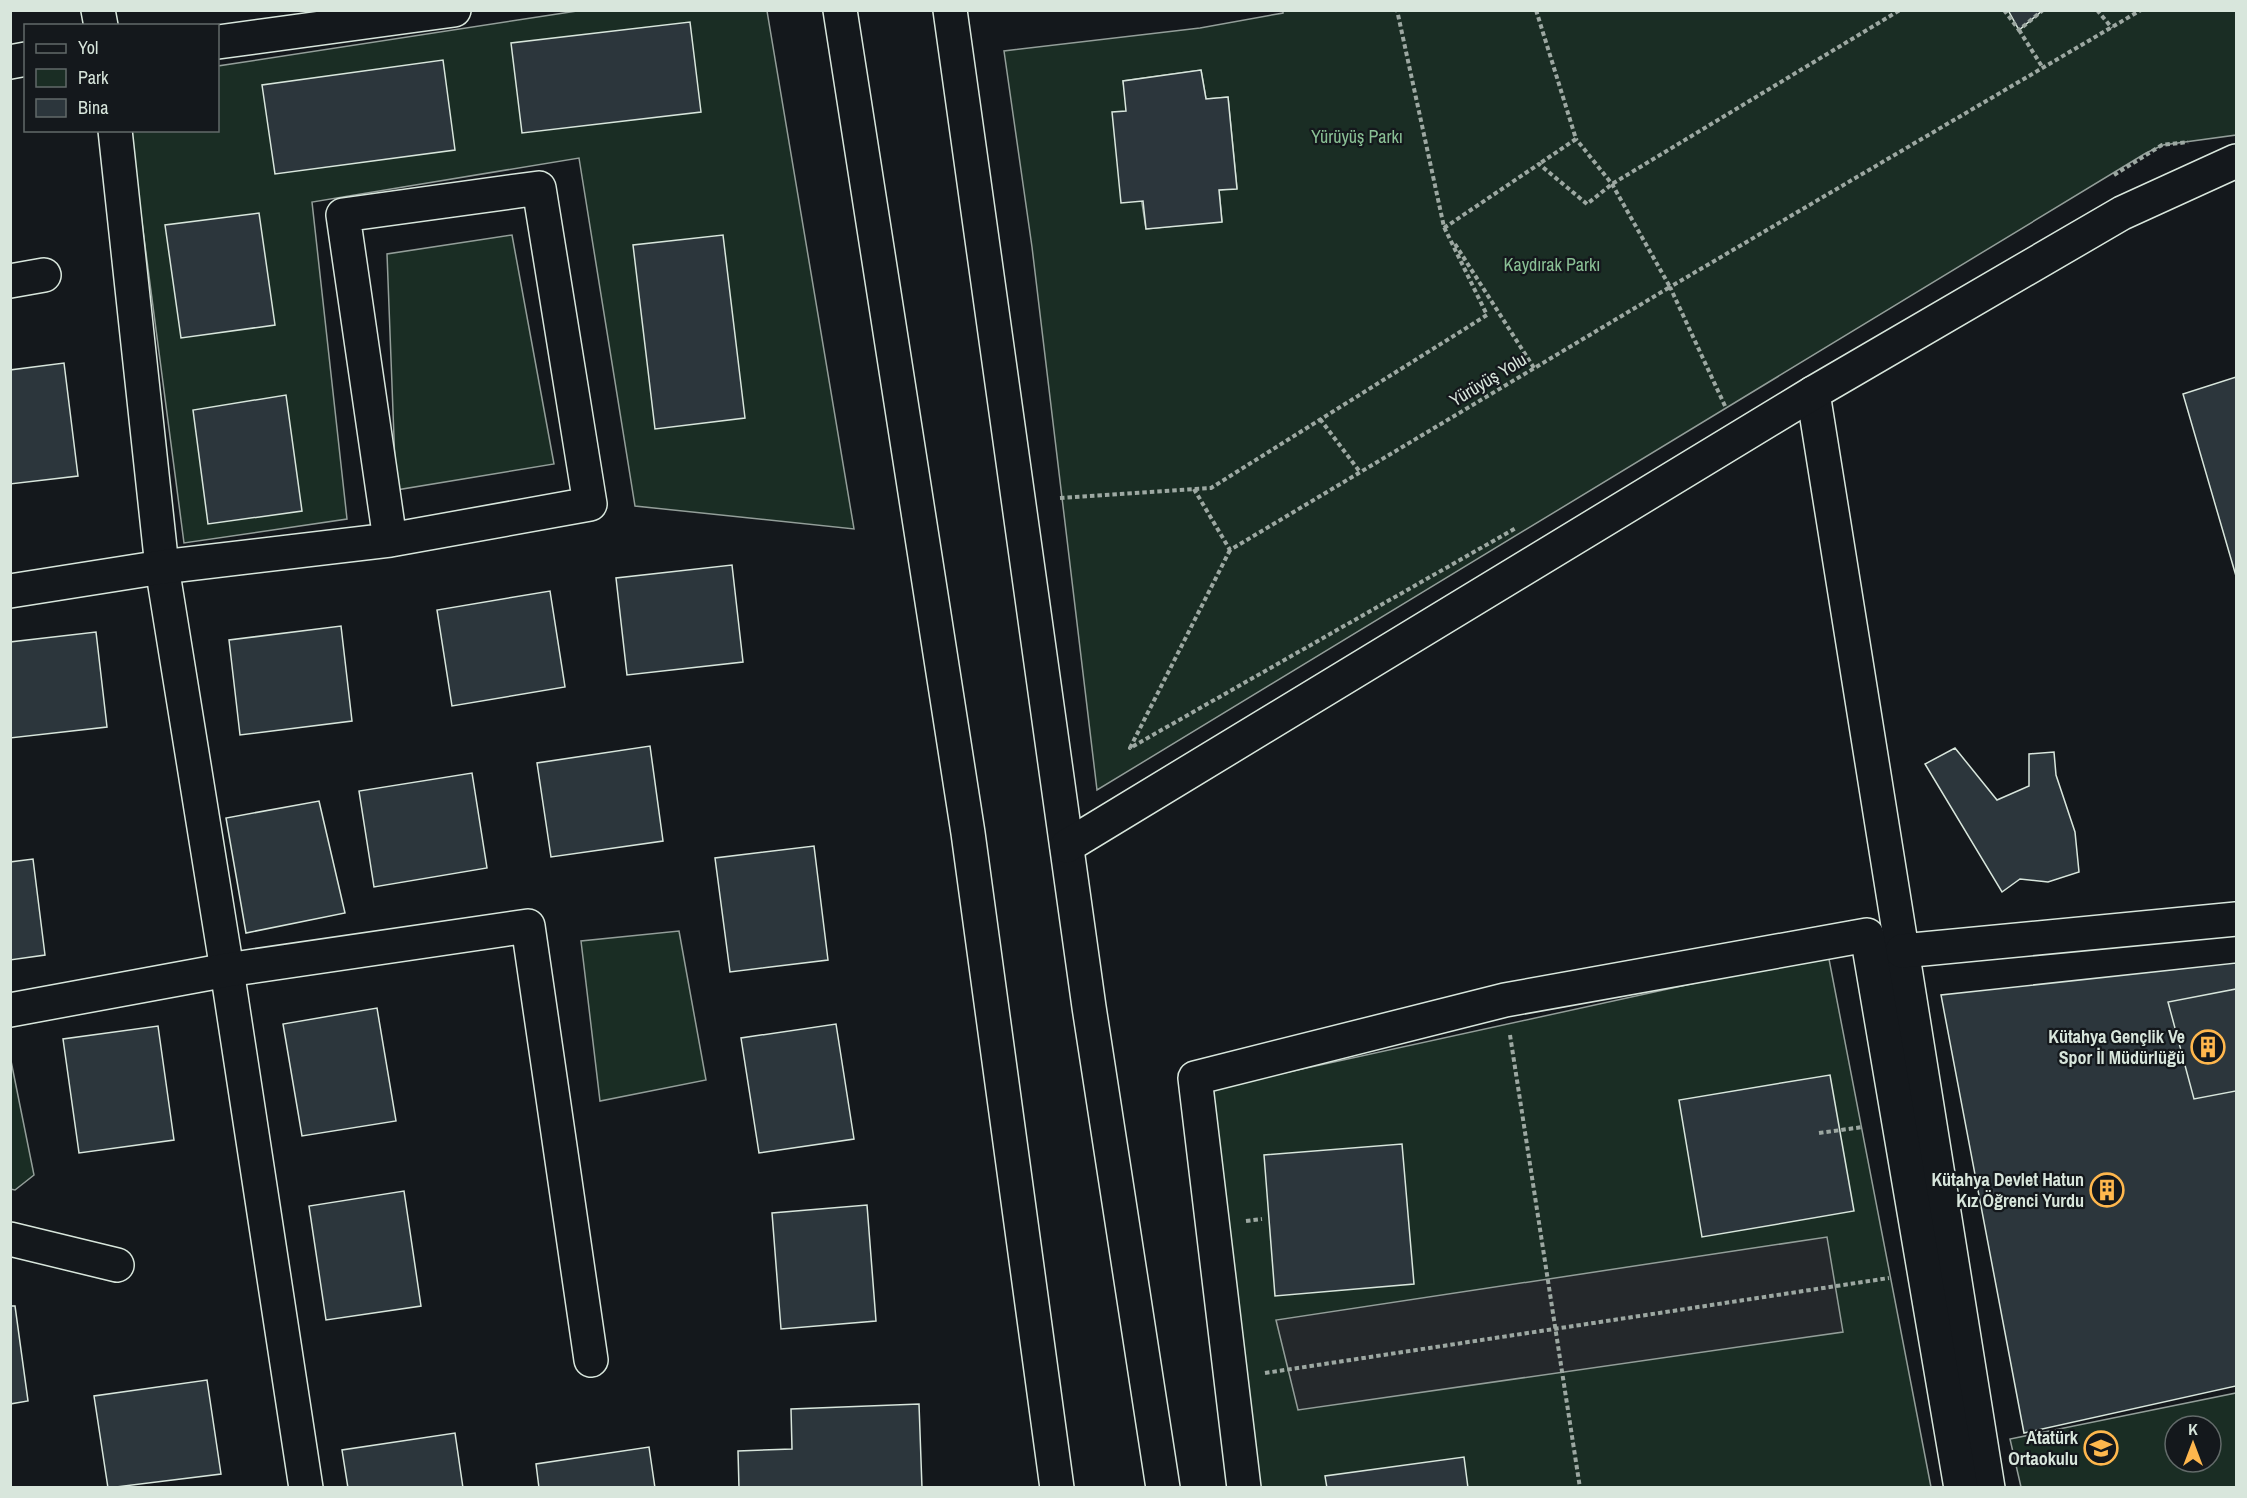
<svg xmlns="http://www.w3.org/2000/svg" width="2247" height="1498" font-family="'Archivo Narrow',sans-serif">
	<rect width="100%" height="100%" fill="#14181c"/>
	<g fill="#1a2d24" stroke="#939e99" stroke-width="1.5" fill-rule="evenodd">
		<path d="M1283 10 2236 11V135L2163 145 2146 153 1097 790 1032 247 1004 51 1200 28 1283 13ZM1201 70 1206 99 1228 97 1237 188 1219 190 1222 221 1146 229 1123 81Z"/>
		<path d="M577 11H767L854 529 635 506 579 158 312 202 347 519 184 543 130 131 218 130V66Z"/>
		<path d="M512 235 554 464 396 490 387 254Z"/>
		<path d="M679 931 706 1080 600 1101 581 941Z"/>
		<path d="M1828 954 1931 1487H1250L1197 1092Z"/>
		<path d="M10 1056 34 1175 15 1190 10 1189Z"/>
		<path d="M2236 1393V1487H2021L2010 1439ZM2175 1426H2211V1462H2175Z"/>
	</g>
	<path fill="#24282b" stroke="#939e99" stroke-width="1.5" d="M1827 1237 1843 1332 1298 1410 1276 1320Z"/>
	<g fill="#2c363c" stroke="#d8e6dc" stroke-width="1.5">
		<path d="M2008 10H2043L2019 30Z"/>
		<path d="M690 22 701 112 522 133 511 43Z"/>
		<path d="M443 60 455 150 275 174 262 85Z"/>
		<path d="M1201 70 1206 99 1228 97 1237 189 1219 190 1222 222 1146 229 1143 201 1121 203 1112 112 1126 111 1123 81Z"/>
		<path d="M259 213 275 325 181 338 165 225Z"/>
		<path d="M723 235 745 418 655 429 633 245Z"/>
		<path d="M64 363 78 476 10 484V370Z"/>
		<path d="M2236 377V576L2183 394Z"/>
		<path d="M286 395 302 511 208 524 193 410Z"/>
		<path d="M732 565 743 662 627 675 616 578Z"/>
		<path d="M550 591 565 687 452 706 437 610Z"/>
		<path d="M341 626 352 721 240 735 229 640Z"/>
		<path d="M96 632 107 727 10 738V642Z"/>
		<path d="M650 746 663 841 551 857 537 763Z"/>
		<path d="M1955 748 1997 800 2029 786V754L2054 752 2056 775 2075 832 2079 872 2048 882 2020 879 2002 892 1925 764Z"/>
		<path d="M472 773 487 868 374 887 359 791Z"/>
		<path d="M319 801 345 913 246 933 226 818Z"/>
		<path d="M814 846 828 960 730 972 715 858Z"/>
		<path d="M33 859 45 955 10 960V862Z"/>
		<path d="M2236 963V1386L2024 1433 1941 995Z"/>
		<path d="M2236 989V1091L2194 1099 2168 1002Z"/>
		<path d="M377 1008 396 1121 302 1136 283 1024Z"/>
		<path d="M836 1024 854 1139 759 1153 741 1038Z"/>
		<path d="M158 1026 174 1140 79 1153 63 1039Z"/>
		<path d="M1830 1075 1854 1211 1702 1237 1679 1100Z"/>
		<path d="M1402 1144 1414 1284 1275 1296 1264 1155Z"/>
		<path d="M404 1191 421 1306 326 1320 309 1206Z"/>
		<path d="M867 1205 876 1321 781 1329 772 1213Z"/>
		<path d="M10 1306H15L28 1401 10 1404Z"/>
		<path d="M207 1380 221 1474 108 1488 94 1396Z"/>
		<path d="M919 1404 922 1488H739L738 1451 792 1449 791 1409Z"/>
		<path d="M455 1433 463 1488H348L342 1450Z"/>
		<path d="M649 1447 655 1488H539L536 1464Z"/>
		<path d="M1464 1457 1468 1488H1327L1325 1476Z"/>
	</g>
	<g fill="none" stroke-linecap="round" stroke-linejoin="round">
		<g stroke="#d8e6dc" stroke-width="36">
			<g id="minor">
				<path d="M98 10 101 26"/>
				<path d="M840 10 968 833 1057 1488"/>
				<path d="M950 10 1089 1007 1163 1488"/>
				<path d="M218 42 454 10"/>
				<path d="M10 62 26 59"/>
				<path d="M115 130 162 567 227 970 306 1488"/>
				<path d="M10 281 44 275"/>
				<path d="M1813 393 1988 1488"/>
				<path d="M10 591 162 567 390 540 590 504 539 188 343 215 390 540"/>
				<path d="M1067 846 1813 393 2122 213 2236 161"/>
				<path d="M1902 951 2236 919"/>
				<path d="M10 1010 227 970 528 926 591 1360"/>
				<path d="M10 1239 117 1265"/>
				<path d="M1244 1488 1195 1078 1505 1000 1867 935 1961 1488"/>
			</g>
		</g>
		<g stroke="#9da8a2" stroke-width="4" stroke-dasharray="4.5 3" stroke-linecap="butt">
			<path d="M1536 10 1576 139 1539 164"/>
			<path d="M2004 10 2019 30 2043 10"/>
			<path d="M2097 10 2112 28"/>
			<path d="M2019 30 2043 68"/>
			<path d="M2114 175 2162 145 2188 142"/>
			<path d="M1444 228 1539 164 1587 204 1612 184 1900 10"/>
			<path d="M1455 244 1534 368"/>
			<path d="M1725 406 1670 287 2141 10"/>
			<path d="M1320 419 1360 472"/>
			<path d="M1194 489 1230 550 1670 287 1612 184 1576 139"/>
			<path d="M1060 498 1211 488 1487 315 1444 227 1397 10"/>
			<path d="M1230 550 1130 748 1516 528"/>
			<path d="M1510 1035 1580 1488"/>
			<path d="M1819 1133 1863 1127"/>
			<path d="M1246 1221 1262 1219"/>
			<path d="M1265 1373 1889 1278"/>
		</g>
		<use href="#minor" stroke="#14181c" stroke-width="33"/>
	</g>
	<defs>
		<g id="building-ring" transform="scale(1.725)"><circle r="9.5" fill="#14181c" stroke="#ffb74d" stroke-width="1.5"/><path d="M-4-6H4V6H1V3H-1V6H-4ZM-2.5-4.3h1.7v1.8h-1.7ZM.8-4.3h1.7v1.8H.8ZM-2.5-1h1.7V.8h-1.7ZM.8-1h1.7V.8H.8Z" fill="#ffb74d"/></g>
		<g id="school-ring" transform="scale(1.725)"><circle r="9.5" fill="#14181c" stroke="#ffb74d" stroke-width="1.5"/><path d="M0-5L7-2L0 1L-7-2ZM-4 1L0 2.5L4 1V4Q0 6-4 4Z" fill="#ffb74d"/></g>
	</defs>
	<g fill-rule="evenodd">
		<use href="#building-ring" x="2208" y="1047"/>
		<use href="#building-ring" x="2107" y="1190"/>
		<use href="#school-ring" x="2101" y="1448"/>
	</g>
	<g text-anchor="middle" stroke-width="4.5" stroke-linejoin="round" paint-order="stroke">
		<g font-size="18" fill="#8ac095" stroke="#14181c">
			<text x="1357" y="143">Yürüyüş Parkı</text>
			<text x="1552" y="271">Kaydırak Parkı</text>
		</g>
		<g font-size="18" fill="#d8e6dc" stroke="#14181c">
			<text transform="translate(1488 380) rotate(-31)" y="6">Yürüyüş Yolu</text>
		</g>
		<g font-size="18" font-weight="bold" fill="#d8e6dc" stroke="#14181c" text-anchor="end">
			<text x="2185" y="1043">Kütahya Gençlik Ve<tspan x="2185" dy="21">Spor İl Müdürlüğü</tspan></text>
			<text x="2084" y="1186">Kütahya Devlet Hatun<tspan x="2084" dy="21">Kız Öğrenci Yurdu</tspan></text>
			<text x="2078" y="1444">Atatürk<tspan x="2078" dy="21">Ortaokulu</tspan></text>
		</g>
	</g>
	<rect width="2247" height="1498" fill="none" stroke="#d8e6dc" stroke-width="24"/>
	<rect x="24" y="24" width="195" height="108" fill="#14181c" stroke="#626a69" stroke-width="1.5"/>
	<rect x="36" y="44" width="30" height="9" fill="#14181c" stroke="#626a69" stroke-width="1.5"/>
	<text x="78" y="54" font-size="18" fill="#d8e6dc">Yol</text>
	<rect x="36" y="69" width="30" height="18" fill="#1a2d24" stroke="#626a69" stroke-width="1.5"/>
	<text x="78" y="84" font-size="18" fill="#d8e6dc">Park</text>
	<rect x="36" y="99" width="30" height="18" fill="#2c363c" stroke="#626a69" stroke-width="1.5"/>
	<text x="78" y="114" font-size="18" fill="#d8e6dc">Bina</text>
	<g transform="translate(2193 1444)"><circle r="28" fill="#14181c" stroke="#626a69" stroke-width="1.5"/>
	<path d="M0-4.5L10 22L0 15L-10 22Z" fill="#ffb74d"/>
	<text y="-9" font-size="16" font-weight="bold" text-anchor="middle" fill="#d8e6dc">K</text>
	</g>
</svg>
